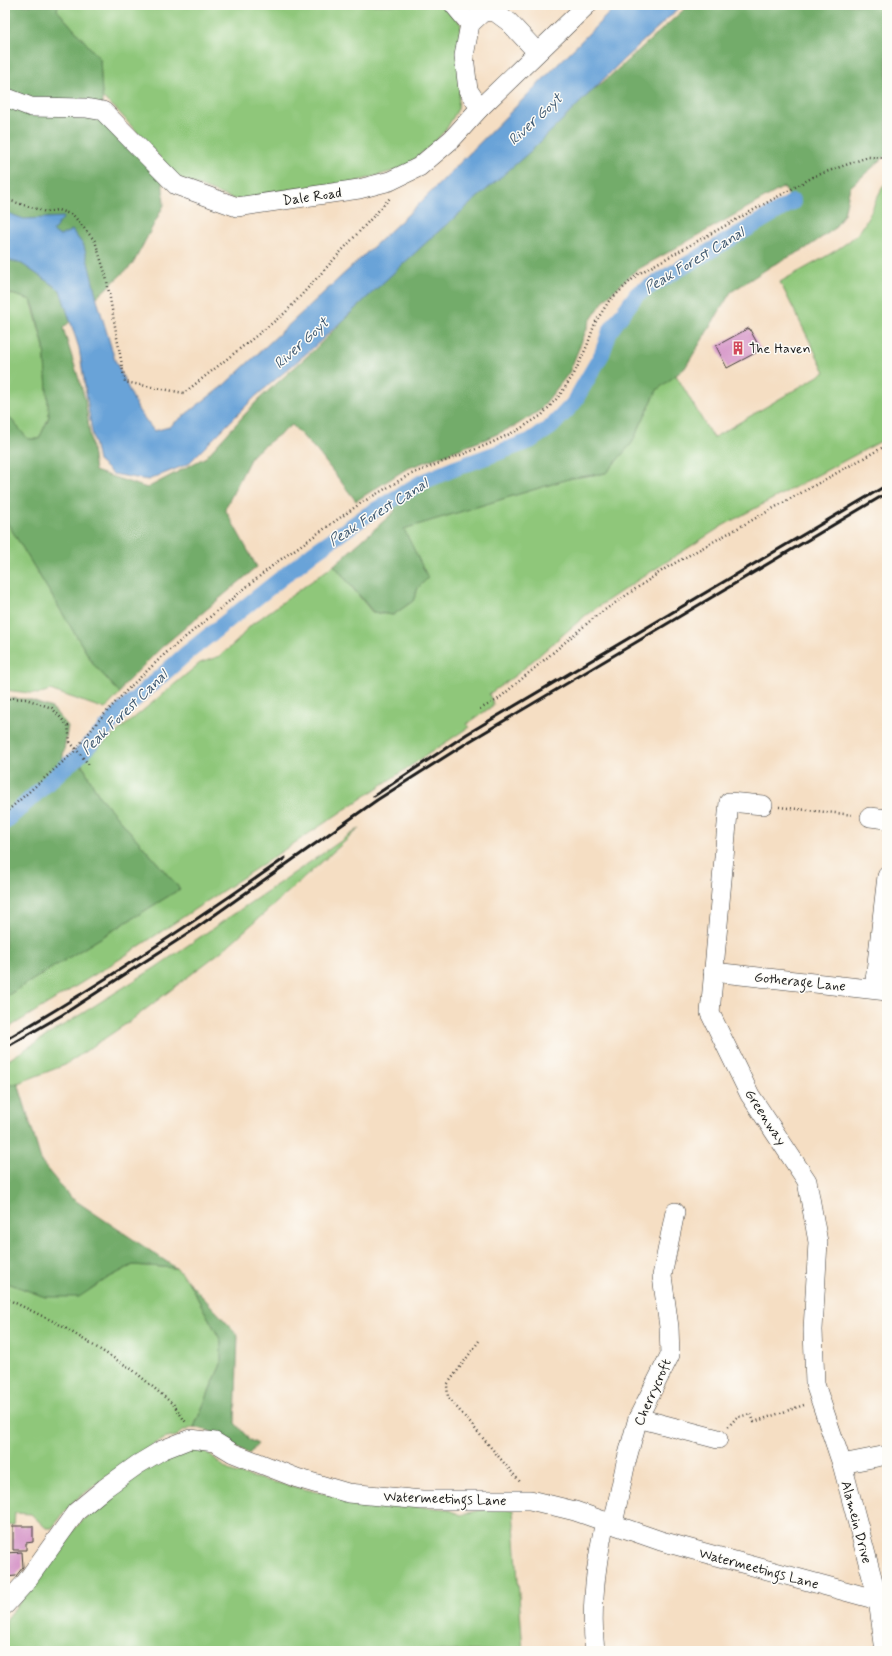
<svg xmlns="http://www.w3.org/2000/svg" width="892" height="1656" font-family="Mynerve,sans-serif">
	<rect width="100%" height="100%" fill="#fdfcf7"/>
	<filter id="ink" filterUnits="userSpaceOnUse"><feTurbulence type="fractalNoise" baseFrequency=".025" numOctaves="2"/><feDisplacementMap in="SourceGraphic" scale="8" xChannelSelector="R" yChannelSelector="G"/><feConvolveMatrix kernelMatrix="1 2 1 2 8 2 1 2 1" color-interpolation-filters="sRGB"/></filter>
	<filter id="wash" filterUnits="userSpaceOnUse"><feTurbulence type="fractalNoise" baseFrequency=".012" numOctaves="4" result="noise"/><feDisplacementMap in="SourceGraphic" scale="16" xChannelSelector="R" yChannelSelector="G"/><feGaussianBlur stdDeviation="0.9" result="paint"/><feColorMatrix in="noise" values="0 0 0 0 0 0 0 0 0 0 0 0 0 0 0 0 0 1.4 0 .05"/><feComposite in="paint" operator="in"/></filter>
	<g filter="url(#wash)">
		<rect width="100%" height="100%" fill="#f5dec3"/>
		<g fill="#8fc77a" stroke="#56724b">
			<path d="M58 5H446L461 24 460 86 458 109 447 128 434 143 404 168 348 184 236 200 178 178 117 110 102 97 100 59 57 10Z"/>
			<path d="M887 181V438L724 525 638 580 586 615 516 675 489 694 494 705 467 724 469 727 120 959 5 1030V997L180 889 99 796 81 762 200 663 220 656 236 642 251 625 334 565 372 612 393 615 413 601 418 588 428 578 403 529 572 478 606 473 632 443 657 390 676 375 713 438 825 372 780 282C800 270 851 246 862 228 872 213 876 195 887 181Z"/>
			<path d="M5 292 31 300 44 347 49 417 39 439H27L5 412Z"/>
			<path d="M5 519 94 665 120 693 105 709 50 690 38 694 5 690Z"/>
			<path d="M360 828 223 950 129 1022 65 1065 18 1083 5 1086V1062L156 967Z"/>
			<path d="M133 1265 176 1268 188 1281 221 1341V1364L194 1427 181 1432 177 1436 163 1439 131 1459 74 1501 52 1528H46L31 1514 15 1513 14 1525 5 1526V1282L45 1297 108 1278Z"/>
			<path d="M192 1447C214 1451 217 1465 234 1473L357 1501 448 1509 460 1515 489 1508H505L513 1510 523 1651H5L6 1620 76 1527 109 1495 145 1470 176 1452Z"/>
		</g>
		<g fill="#73ac6a" stroke="#486443">
			<path d="M5 5H58L57 10 100 59 103 111 162 172 164 205 133 264 63 328 85 399 95 471 147 488 206 457 258 400 313 351 402 262 519 153 609 77 689 5H887V155L850 187 844 214 834 229 805 249 773 265 731 292 685 368 657 390 632 443 606 473 572 478 404 529 428 578 418 588 413 601 393 615 373 612 334 565 395 511 391 502 422 482 456 468 530 441 551 427 573 404 602 354 610 331 637 294 792 202 784 187 635 271 605 299 590 321 569 373 539 411 515 426 486 439 406 469 356 501 317 451 292 425 252 455 225 509 257 567 162 647 124 685 120 693 94 665 5 519V412L28 439H39L49 417 44 347 34 307 31 300 5 292Z"/>
			<path d="M5 698 26 699 52 708 68 726 62 762 63 768 78 757 99 796 180 889 5 997Z"/>
			<path d="M18 1083 42 1163 70 1197 176 1268 133 1265 108 1278 79 1297H45L5 1282V1086Z"/>
			<path d="M188 1281 238 1335 235 1423 250 1440 258 1444 249 1454 209 1431 194 1427 221 1364V1341Z"/>
		</g>
		<path fill="#69a3d8" stroke="#42607a" d="M617 5H682L624 59 533 149 430 239 314 347 256 396 188 464 148 480 113 474 98 461 92 432 79 348 60 290 22 264 5 259V212L24 219 64 217 53 231 60 236 72 230 84 246 98 303 115 360 139 411 154 431 169 427 224 385 416 207Z"/>
		<g fill="none" stroke-linecap="round" stroke-linejoin="round">
			<path stroke="#69a3d8" stroke-width="16" d="M5 822 63 769 78 757 125 708 187 653 313 553 367 515 422 482 456 468 530 441 551 427 573 404 602 354 610 331 637 294 793 202"/>
		</g>
		<g id="blocks">
			<g fill="#d695c8">
				<path d="M749 328 761 350 727 368 716 346Z"/>
				<path d="M13 1526H33V1542L26 1543V1550H13Z"/>
				<path d="M22 1552 23 1567 16 1576 5 1577V1553Z"/>
			</g>
		</g>
	</g>
	<g filter="url(#ink)">
		<use href="#blocks" fill-opacity="0" stroke="#3d3935" stroke-width="1"/>
		<g fill="none" stroke-linecap="round" stroke-linejoin="round">
			<g stroke="#3d3935" stroke-width="20">
				<g id="minor">
					<path d="M454 5 470 24"/>
					<path d="M5 97 31 107 86 108 103 111 176 185 237 207 359 189 390 181 419 167 452 139 480 108 587 5"/>
					<path d="M480 108 468 90 464 56 470 24 483 12 494 11 509 22 537 52"/>
					<path d="M763 805 729 802 710 1013 750 1095 807 1181 818 1242 813 1330 815 1384 842 1464 878 1600 885 1651"/>
					<path d="M870 817 887 819"/>
					<path d="M713 972 887 991"/>
					<path d="M874 989 887 876"/>
					<path d="M638 1418 718 1439"/>
					<path d="M842 1464 887 1455"/>
					<path d="M613 1524 626 1462 638 1418 670 1355 669 1327 662 1276 675 1212"/>
					<path d="M5 1605 25 1583 76 1512 105 1488 137 1465 162 1450 190 1439 215 1442 233 1453 297 1478 348 1493 422 1500H530L575 1511 661 1541 878 1600"/>
					<path d="M595 1651C590 1608 596 1563 605 1521"/>
				</g>
			</g>
			<g stroke="#3d3935" stroke-width="2.5" stroke-dasharray="1 3" stroke-linecap="butt">
				<path d="M5 199 46 212 58 210 73 215 95 241 106 276 125 382 184 393 285 313 390 198"/>
				<path d="M5 698 26 699 52 708 68 726 70 742"/>
				<path d="M480 709 497 700 596 616 666 568 887 445"/>
				<path d="M779 807 854 815"/>
				<path d="M5 813 73 753 100 719 128 689 166 653 277 562 361 503 409 475 489 444 518 430 542 415 559 396 574 374 587 346 595 323 609 301 638 274 815 176 868 157 887 158"/>
				<path d="M5 1298 57 1323 133 1370 174 1405 187 1424"/>
				<path d="M479 1341 447 1385 448 1397 521 1483"/>
				<path d="M728 1427 737 1417 751 1414 754 1422 804 1405"/>
			</g>
			<use href="#minor" stroke="#fff" stroke-width="19"/>
			<g stroke="#1c1c1c" stroke-width="3">
				<path d="M374 796 467 734 887 485"/>
				<path d="M5 1040C102 984 194 922 285 858"/>
				<path d="M5 1048 62 1015 192 931 377 800 470 741 887 493"/>
			</g>
			<path stroke="#3d3935" stroke-width="2.5" stroke-dasharray="1 3" stroke-linecap="butt" d="M70 742 90 766"/>
		</g>
	</g>
	<defs>
		<g id="building-bare" transform="scale(1.08)"><path d="M-4-6H4V6H1V3H-1V6H-4ZM-2.5-4.3h1.7v1.8h-1.7ZM.8-4.3h1.7v1.8H.8ZM-2.5-1h1.7V.8h-1.7ZM.8-1h1.7V.8H.8Z" fill="#d1495b" stroke="#fdfcf7" stroke-width="2.5" paint-order="stroke"/></g>
	</defs>
	<g fill-rule="evenodd">
		<use href="#building-bare" x="738" y="348"/>
	</g>
	<g text-anchor="middle" stroke-width="3" stroke-linejoin="round" paint-order="stroke">
		<g font-size="14" fill="#1c1c1c" stroke="#fdfcf7">
			<text transform="translate(312 196) rotate(-8)" y="5">Dale Road</text>
			<text transform="translate(800 981) rotate(6)" y="5">Gotherage Lane</text>
			<text transform="translate(766 1117) rotate(57)" y="5">Greenway</text>
			<text transform="translate(652 1392) rotate(-66)" y="5">Cherrycroft</text>
			<text transform="translate(445 1498) rotate(2)" y="5">Watermeetings Lane</text>
			<text transform="translate(857 1522) rotate(75)" y="5">Alamein Drive</text>
			<text transform="translate(759 1568) rotate(15)" y="5">Watermeetings Lane</text>
		</g>
		<g font-size="14" fill="#1c1c1c" stroke="#fdfcf7" text-anchor="start">
			<text x="749" y="353">The Haven</text>
		</g>
		<g font-size="15" font-style="italic" fill="#3f5971" stroke="#fdfcf7">
			<text transform="translate(535 119) rotate(-43)" y="5">River Goyt</text>
			<text transform="translate(694 260) rotate(-31)" y="5">Peak Forest Canal</text>
			<text transform="translate(301 343) rotate(-42)" y="5">River Goyt</text>
			<text transform="translate(378 512) rotate(-32)" y="5">Peak Forest Canal</text>
			<text transform="translate(124 712) rotate(-44)" y="5">Peak Forest Canal</text>
		</g>
	</g>
	<rect width="892" height="1656" fill="none" stroke="#fdfcf7" stroke-width="20"/>
</svg>
